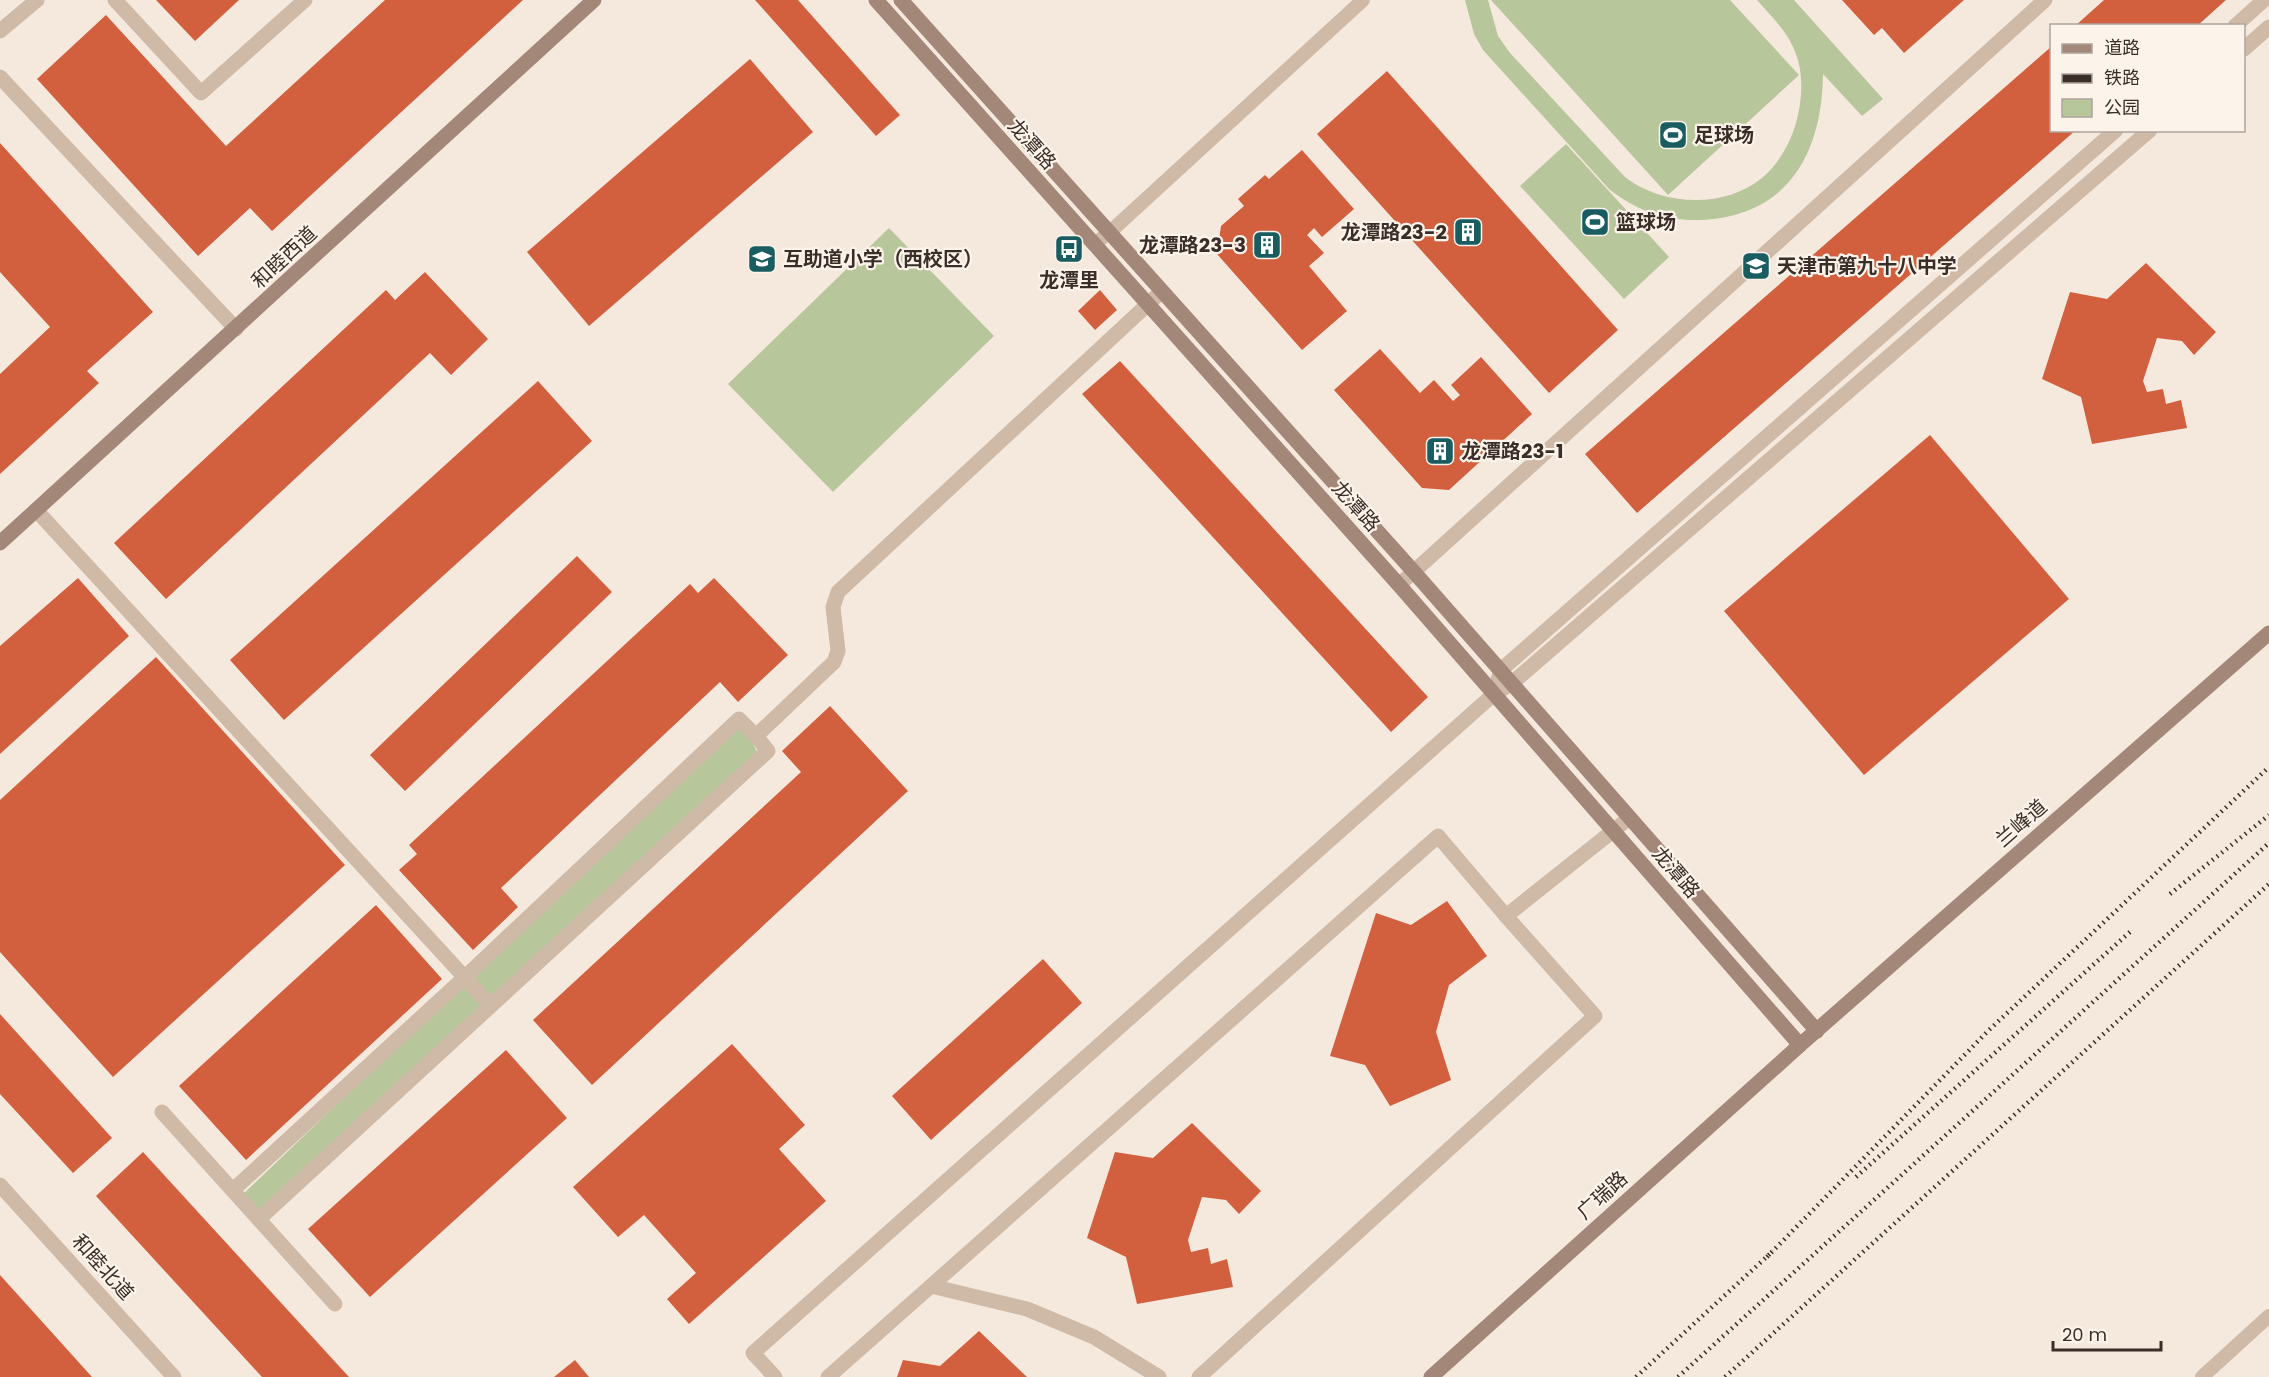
<svg xmlns="http://www.w3.org/2000/svg" width="2269" height="1377" font-family="Poppins,'Noto Sans SC',sans-serif">
	<rect width="100%" height="100%" fill="#f5e9dd"/>
	<g fill="#b8c69b">
		<path d="M1465 0H1488L1498 36 1510 53 1625 177C1662 206 1724 209 1762 178 1781 162 1793 138 1798 115 1803 93 1803 67 1793 47 1785 29 1770 15 1757 0H1794L1883 99 1862 116 1823 74C1822 155 1787 217 1699 220 1666 221 1635 210 1609 189L1483 50 1474 34Z"/>
		<path d="M1491 0H1730L1799 75 1668 195Z"/>
		<path d="M1566 144 1669 257 1624 299 1520 186Z"/>
		<path d="M889 228 994 336 833 492 728 384Z"/>
		<path d="M739 719 760 757 265 1214 239 1198Z"/>
	</g>
	<g fill="#d25f3e">
		<path d="M156 0H239L195 41Z"/>
		<path d="M385 0H523L272 231 250 208 198 256 37 79 106 15 226 146Z"/>
		<path d="M755 0H798L900 115 876 136Z"/>
		<path d="M1842 0H1964L1904 53 1882 28 1874 35Z"/>
		<path d="M2104 0H2226L2197 26H2075Z"/>
		<path d="M2052 46V130H2076L1637 513 1585 454Z"/>
		<path d="M750 59 813 132 589 326 527 252Z"/>
		<path d="M1387 71 1618 330 1549 393 1317 134Z"/>
		<path d="M0 143 153 312 87 371 99 383 0 474V374L50 327 0 272Z"/>
		<path d="M1302 150 1354 209 1322 237 1314 228 1307 235 1324 253 1309 266 1347 311 1302 350 1217 254 1221 226 1244 206 1238 199 1265 175 1269 179Z"/>
		<path d="M2146 263 2216 332 2194 355 2182 341 2157 338 2143 381 2147 392 2163 389 2166 404 2181 400 2187 428 2092 444 2081 397 2042 379 2070 292 2107 299Z"/>
		<path d="M425 272 488 339 451 375 430 353 166 599 114 543 386 290 395 300Z"/>
		<path d="M1100 290 1117 310 1095 330 1078 311Z"/>
		<path d="M1380 349 1420 393 1434 380 1453 401 1460 395 1451 385 1481 357 1532 414 1449 490 1422 488 1334 390Z"/>
		<path d="M1120 361 1428 697 1391 732 1082 394Z"/>
		<path d="M538 381 592 441 284 720 230 660Z"/>
		<path d="M1930 435 2069 599 1864 775 1724 611Z"/>
		<path d="M577 556 612 592 405 791 370 755Z"/>
		<path d="M78 578 129 636 0 754V646Z"/>
		<path d="M714 578 788 655 738 702 720 682 501 888 518 907 473 950 399 870 417 854 409 845 690 584 698 593Z"/>
		<path d="M156 657 345 865 113 1077 0 952V800Z"/>
		<path d="M830 706 908 791 592 1085 533 1020 801 772 782 751Z"/>
		<path d="M1447 901 1487 956 1449 985 1436 1032 1451 1080 1390 1106 1365 1065 1330 1056 1376 913 1411 925Z"/>
		<path d="M376 905 442 979 246 1160 179 1086Z"/>
		<path d="M1043 959 1082 1003 931 1140 892 1096Z"/>
		<path d="M0 1014 112 1138 73 1173 0 1094Z"/>
		<path d="M732 1044 805 1125 779 1149 826 1201 689 1324 667 1299 696 1273 644 1215 618 1237 573 1187Z"/>
		<path d="M506 1050 567 1118 370 1297 308 1229Z"/>
		<path d="M1192 1123 1261 1191 1239 1214 1226 1200 1202 1197 1188 1240 1191 1252 1208 1248 1211 1264 1227 1259 1233 1287 1137 1304 1126 1257 1087 1238 1115 1152 1153 1158Z"/>
		<path d="M143 1152 349 1377H262L96 1196Z"/>
		<path d="M0 1275 92 1377H0Z"/>
		<path d="M979 1331 1027 1377H897L903 1360 940 1366Z"/>
		<path d="M575 1360 589 1377H554Z"/>
	</g>
	<g fill="none" stroke-linecap="round" stroke-linejoin="round">
		<g stroke="#cfb9a7" stroke-width="14">
			<path d="M1094 244 1110 232 1363 0"/>
			<path d="M2202 1377 2269 1316"/>
		</g>
		<g stroke="#cfb9a7" stroke-width="15">
			<path d="M115 0 201 93 305 0"/>
			<path d="M2235 26 2264 0"/>
			<path d="M0 31 37 0"/>
			<path d="M2244 49 2269 27"/>
			<path d="M0 77 236 329"/>
			<path d="M36 510 490 1005"/>
			<path d="M1399 585 2045 0"/>
			<path d="M1497 683 1501 670 2116 130"/>
			<path d="M1506 916 1628 819"/>
			<path d="M162 1112 335 1304"/>
			<path d="M0 1185 174 1377"/>
			<path d="M233 1190 464 978 739 719 756 736"/>
			<path d="M259 1219 768 751 756 736 834 662 838 651 833 607 838 592 1161 292"/>
			<path d="M775 1377 753 1353 1494 694 1511 684 2150 130"/>
			<path d="M828 1377 931 1286"/>
			<path d="M1159 1377 1094 1337 1027 1309 931 1286 1438 836 1506 916 1595 1016 1199 1377"/>
		</g>
		<g stroke="#a38778" stroke-width="15">
			<path d="M876 0 1399 585 1800 1045"/>
			<path d="M901 0 1414 572 1817 1031"/>
			<path d="M0 543 594 0"/>
			<path d="M1431 1377 1800 1045 2269 633"/>
		</g>
		<g stroke="#3b2e29" stroke-width="4.5" stroke-dasharray="1.5 4.5" stroke-linecap="butt">
			<path d="M2170 894 2269 815"/>
			<path d="M1856 1177 2130 932"/>
			<path d="M1767 1257 1988 1031 2269 767"/>
			<path d="M1636 1377 1773 1251"/>
			<path d="M1678 1377 2269 843"/>
			<path d="M1725 1377 2269 884"/>
		</g>
	</g>
	<defs>
		<g id="stadium-square" transform="scale(1.5)"><rect x="-9" y="-9" width="18" height="18" rx="4" fill="#195d61" stroke="#fcf3ea"/><path d="M0-5a6.5 5 0 1 0 0 10a6.5 5 0 1 0 0-10ZM-3.5-1.8h7v3.6h-7Z" fill="#fff"/></g>
		<g id="building-square" transform="scale(1.5)"><rect x="-9" y="-9" width="18" height="18" rx="4" fill="#195d61" stroke="#fcf3ea"/><path d="M-4-6H4V6H1V3H-1V6H-4ZM-2.5-4.3h1.7v1.8h-1.7ZM.8-4.3h1.7v1.8H.8ZM-2.5-1h1.7V.8h-1.7ZM.8-1h1.7V.8H.8Z" fill="#fff"/></g>
		<g id="bus-square" transform="scale(1.5)"><rect x="-9" y="-9" width="18" height="18" rx="4" fill="#195d61" stroke="#fcf3ea"/><path d="M-5-6H5V4H4V6H2V4H-2V6H-4V4H-5ZM-3.5-4V0h7V-4ZM-3.5 1.2v1.5H-2V1.2ZM2 1.2v1.5H3.5V1.2Z" fill="#fff"/></g>
		<g id="school-square" transform="scale(1.5)"><rect x="-9" y="-9" width="18" height="18" rx="4" fill="#195d61" stroke="#fcf3ea"/><path d="M0-5L7-2L0 1L-7-2ZM-4 1L0 2.5L4 1V4Q0 6-4 4Z" fill="#fff"/></g>
	</defs>
	<g fill-rule="evenodd">
		<use href="#stadium-square" x="1673" y="135"/>
		<use href="#stadium-square" x="1595" y="222"/>
		<use href="#building-square" x="1468" y="232"/>
		<use href="#building-square" x="1267" y="245"/>
		<use href="#bus-square" x="1069" y="249"/>
		<use href="#school-square" x="762" y="259"/>
		<use href="#school-square" x="1756" y="266"/>
		<use href="#building-square" x="1440" y="451"/>
	</g>
	<g text-anchor="middle" stroke-width="4.5" stroke-linejoin="round" paint-order="stroke">
		<g font-size="20" font-weight="bold" fill="#3b2e29" stroke="#fcf3ea" text-anchor="start">
			<text x="1694" y="142">足球场</text>
			<text x="1616" y="229">篮球场</text>
			<text x="1447" y="239" text-anchor="end">龙潭路23-2</text>
			<text x="1246" y="252" text-anchor="end">龙潭路23-3</text>
			<text x="783" y="266">互助道小学（西校区）</text>
			<text x="1777" y="273">天津市第九十八中学</text>
			<text x="1069" y="287" text-anchor="middle">龙潭里</text>
			<text x="1461" y="458">龙潭路23-1</text>
		</g>
		<g font-size="20" fill="#3b2e29" stroke="#fcf3ea">
			<text transform="translate(1032 144) rotate(48)" y="7">龙潭路</text>
			<text transform="translate(284 257) rotate(-43)" y="7">和睦西道</text>
			<text transform="translate(1356 506) rotate(48)" y="7">龙潭路</text>
			<text transform="translate(2021 823) rotate(-41)" y="7">兰峰道</text>
			<text transform="translate(1676 872) rotate(49)" y="7">龙潭路</text>
			<text transform="translate(1602 1195) rotate(-42)" y="7">广瑞路</text>
			<text transform="translate(103 1267) rotate(48)" y="7">和睦北道</text>
		</g>
	</g>
	<rect x="2050" y="24" width="195" height="108" fill="#fcf3ea" stroke="#afa49d" stroke-width="1.5"/>
	<rect x="2062" y="44" width="30" height="9" fill="#a38778" stroke="#afa49d" stroke-width="1.5"/>
	<text x="2104" y="54" font-size="18" fill="#3b2e29">道路</text>
	<rect x="2062" y="74" width="30" height="9" fill="#3b2e29" stroke="#afa49d" stroke-width="1.5"/>
	<text x="2104" y="84" font-size="18" fill="#3b2e29">铁路</text>
	<rect x="2062" y="99" width="30" height="18" fill="#b8c69b" stroke="#afa49d" stroke-width="1.5"/>
	<text x="2104" y="114" font-size="18" fill="#3b2e29">公园</text>
	<path d="M2053 1341v9h108v-9" fill="none" stroke="#3b2e29" stroke-width="3"/>
	<text x="2062" y="1341" font-size="18" fill="#3b2e29" stroke="#fcf3ea" stroke-width="4.5" paint-order="stroke">20 m</text>
</svg>
